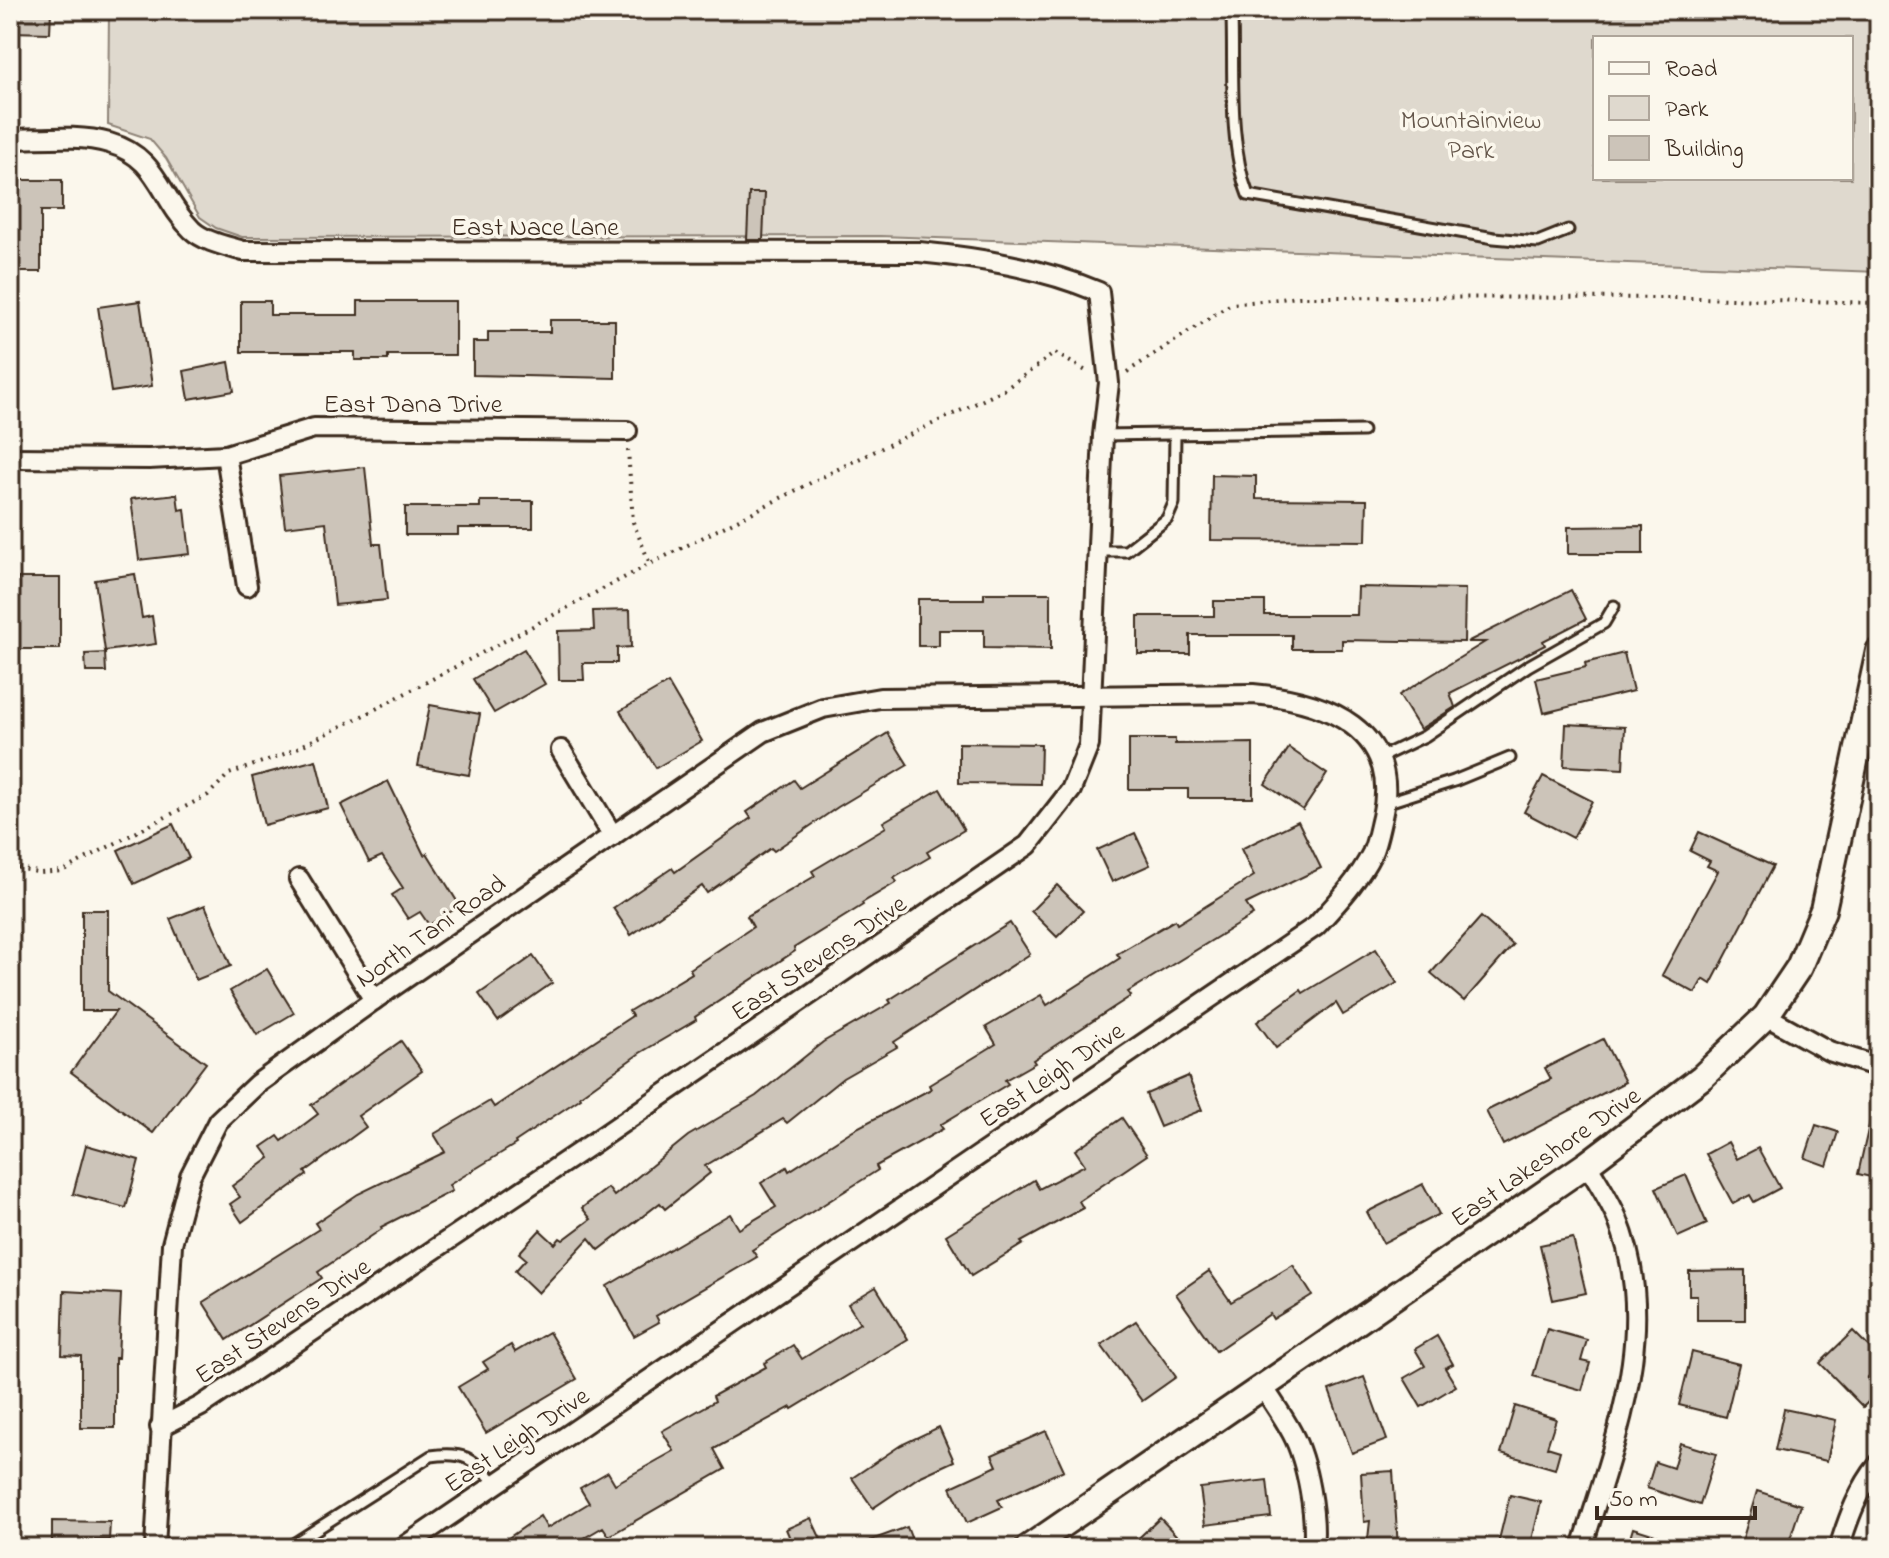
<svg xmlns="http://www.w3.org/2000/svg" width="1889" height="1558" font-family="'Indie Flower',sans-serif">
	<rect width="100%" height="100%" fill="#fbf7ec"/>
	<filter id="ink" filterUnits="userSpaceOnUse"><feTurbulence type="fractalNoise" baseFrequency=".0125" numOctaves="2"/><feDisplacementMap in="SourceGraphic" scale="16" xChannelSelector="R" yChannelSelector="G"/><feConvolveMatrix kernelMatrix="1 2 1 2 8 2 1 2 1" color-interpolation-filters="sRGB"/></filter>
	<g filter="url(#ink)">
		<path fill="#dfd9ce" stroke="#8d8276" stroke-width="2" fill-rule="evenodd" d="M109 10H1879V272L880 236 242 237 216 228 200 217 166 158 150 139 108 125ZM1595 38H1851V178H1595Z"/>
		<g fill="#ccc4b9" stroke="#3b2a1e" stroke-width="2">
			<path d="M10 10H51L50 33 10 32Z"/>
			<path d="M10 180H62V211H41V272H10Z"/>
			<path d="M749 193H765L763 240H747Z"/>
			<path d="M140 301 152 386 111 392 98 307Z"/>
			<path d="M241 301H270V315H358V301H455V355H388V360H355V352H241Z"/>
			<path d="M550 320H615V378L473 375V342H488V332H550Z"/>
			<path d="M229 362 234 391 189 399 184 371Z"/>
			<path d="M365 467 373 544H381L387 600 335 605 326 522 285 527 279 476Z"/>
			<path d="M1212 475 1256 476V499L1367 500 1366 541 1211 540Z"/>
			<path d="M177 494 179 510 185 509 190 554 139 560 131 499Z"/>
			<path d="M480 501H533V528H458V535H405V507H480Z"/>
			<path d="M1643 526V554H1568V527Z"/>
			<path d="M135 574 142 618 152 616 156 644 105 651 95 580Z"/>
			<rect x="18" y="578" width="42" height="71"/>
			<path d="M1358 587 1465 589 1464 642 1342 640V649H1292V635H1190V654H1138V616H1214V601H1265V615H1357Z"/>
			<path d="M1571 590 1586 619 1543 641 1545 645 1450 693 1455 707 1420 729 1399 695 1485 642H1467Z"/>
			<path d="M984 593H1051V649L984 648V630H939V646H918V599H984Z"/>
			<path d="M630 610 631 647 617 648V663H583L584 680H559L558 631 594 630 593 611Z"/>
			<path d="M524 649 545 684 494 713 473 679Z"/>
			<path d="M105 653 106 672H86L85 654Z"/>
			<path d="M1624 653 1633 691 1544 713 1536 679 1586 667 1585 663Z"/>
			<path d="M668 683 702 741 656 768 620 711Z"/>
			<path d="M430 705 480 714 469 775 418 766Z"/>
			<path d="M1566 724 1625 727 1623 769 1564 766Z"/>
			<path d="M888 733 908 765 838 807 774 851 771 848 707 893 702 886 631 935 613 908 672 868 675 872 751 818 747 812 794 780 800 788Z"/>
			<path d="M1129 739H1175V744L1253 743V798H1188V789H1129Z"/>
			<path d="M959 743 1041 744 1040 784 959 783Z"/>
			<path d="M1289 748 1327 774 1303 810 1265 784Z"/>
			<path d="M316 760 328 808 264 825 252 777Z"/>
			<path d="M1543 776 1592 801 1573 838 1524 812Z"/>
			<path d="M388 781 424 855 427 853 460 906 429 925 420 912 408 919 392 895 403 888 382 856 369 862 341 805Z"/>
			<path d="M940 789 964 830 927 852 930 857 894 878 897 882 862 903 863 905 794 948 795 951 695 1017 696 1020 640 1053 580 1096 581 1098 515 1142 516 1144 449 1185 452 1191 381 1227 382 1229 318 1272 322 1278 227 1340 203 1302 319 1229 315 1223 358 1194 445 1152 434 1134 490 1101 494 1107 632 1016 629 1011 692 973 690 969 753 927 747 916 815 876 812 871 886 827 883 822Z"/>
			<path d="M1298 821 1321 868 1246 904 1253 915 1128 992 1131 996 1033 1060 1035 1063 1005 1080 1008 1084 940 1125 943 1129 876 1166 878 1170 752 1250 757 1257 656 1316 659 1322 634 1336 607 1286 730 1214 739 1229 776 1207 761 1183 787 1167 789 1171 853 1130 931 1089 929 1085 996 1044 986 1027 1041 995 1047 1005 1120 958 1117 954 1175 920 1177 924 1254 876 1241 849Z"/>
			<path d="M173 824 189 858 134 884 118 850Z"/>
			<path d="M1699 832 1773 866 1711 984 1703 979 1695 993 1662 975 1718 871 1707 866 1710 861 1690 851Z"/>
			<path d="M1135 833 1150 865 1112 882 1097 850Z"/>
			<path d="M1057 885 1083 911 1057 937 1031 911Z"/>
			<path d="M205 905 231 966 196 980 170 919Z"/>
			<path d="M82 910H108V991L206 1063 153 1133 71 1072 116 1011H82Z"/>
			<path d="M1481 917 1513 945 1464 1001 1431 973Z"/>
			<path d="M1010 923 1030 954 894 1042 897 1047 843 1078 787 1123 783 1119 705 1166 710 1173 665 1209 660 1203 599 1250 589 1238 538 1293 515 1271 526 1259 519 1253 540 1230 555 1244 560 1238 563 1240 591 1219 582 1208 608 1188 614 1196 688 1136 756 1096 823 1042 891 1003 889 1000Z"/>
			<path d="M1376 949 1397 983 1343 1015 1336 1003 1276 1048 1257 1022 1301 990 1303 993Z"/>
			<path d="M533 956 552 983 498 1021 479 994Z"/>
			<path d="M267 969 294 1013 257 1035 230 991Z"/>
			<path d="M1603 1039 1625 1082 1503 1145 1486 1111 1551 1079 1545 1068Z"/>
			<path d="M401 1041 422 1071 358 1116 366 1127 305 1172 307 1175 242 1222 230 1204 240 1197 232 1186 270 1158 262 1147 278 1136 282 1141 318 1114 311 1105Z"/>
			<path d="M1188 1076 1202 1110 1160 1127 1146 1094Z"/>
			<path d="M1872 1112 1879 1113V1179L1858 1174Z"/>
			<path d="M1122 1118 1147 1155 1079 1201 1083 1208 1021 1242 1023 1244 971 1276 946 1235 1034 1180 1039 1189 1085 1165 1075 1150Z"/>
			<path d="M1816 1125 1838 1132 1827 1166 1805 1158Z"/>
			<path d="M1728 1142 1737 1159 1758 1148 1780 1188 1754 1202 1750 1195 1733 1204 1706 1154Z"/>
			<path d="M86 1145 139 1160 126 1208 73 1194Z"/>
			<path d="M1686 1175 1707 1224 1678 1237 1656 1188Z"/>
			<path d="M1423 1184 1439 1214 1383 1243 1367 1212Z"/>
			<path d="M1573 1238 1586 1293 1553 1300 1540 1245Z"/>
			<path d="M1293 1265 1312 1295 1273 1319 1270 1314 1216 1351 1176 1294 1209 1271 1231 1302Z"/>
			<path d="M1745 1270V1320H1697V1295H1689V1271Z"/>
			<path d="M876 1287 908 1339 792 1409 791 1407 714 1449 725 1469 609 1536 603 1527 567 1548H494L540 1516 547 1528 589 1503 580 1488 608 1472 615 1484 674 1451 662 1431 715 1401 713 1396 766 1367 764 1363 793 1345 802 1359 860 1323 848 1304Z"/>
			<path d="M64 1291 121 1294 118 1358H115V1428H81V1356L62 1355Z"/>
			<path d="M1136 1321 1176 1377 1142 1401 1101 1345Z"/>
			<path d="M1547 1329 1587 1340 1581 1361 1590 1363 1582 1390 1533 1376Z"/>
			<path d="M1853 1331 1879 1357V1367L1867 1378 1879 1391 1863 1407 1820 1363Z"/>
			<path d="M549 1332 577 1379 486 1433 458 1387 488 1369 483 1362 511 1345 515 1352Z"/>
			<path d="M1437 1336 1453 1364 1445 1368 1456 1386 1421 1407 1404 1378 1425 1366 1415 1349Z"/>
			<path d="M1692 1352 1739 1364 1726 1417 1679 1405Z"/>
			<path d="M1364 1377 1387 1440 1352 1453 1329 1390Z"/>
			<path d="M1515 1406 1556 1419 1547 1447 1560 1451 1555 1469 1501 1453Z"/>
			<path d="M1784 1409 1836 1420 1827 1461 1775 1450Z"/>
			<path d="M939 1427 954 1461 919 1477 873 1508 852 1478 901 1445Z"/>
			<path d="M1046 1431 1064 1470 998 1500 1002 1507 967 1523 951 1487 997 1466 992 1455Z"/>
			<path d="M1680 1443 1716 1454 1700 1505 1647 1488 1655 1462 1673 1468Z"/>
			<path d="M1393 1471 1398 1548H1367L1370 1521 1364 1522 1361 1473Z"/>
			<path d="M1267 1480 1271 1517 1205 1525 1200 1488Z"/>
			<path d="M1757 1491 1801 1505 1787 1548H1740Z"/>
			<path d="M1510 1495 1541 1502 1530 1548H1497Z"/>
			<path d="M811 1518 825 1548H794L786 1529Z"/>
			<path d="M1160 1518 1188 1548H1128Z"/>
			<path d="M52 1521 110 1522 109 1540H95V1548H52Z"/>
			<path d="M907 1527 915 1548H855V1546Z"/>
			<path d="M1633 1528 1684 1544V1548H1627Z"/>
		</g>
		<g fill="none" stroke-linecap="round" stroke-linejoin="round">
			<g stroke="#3b2a1e" stroke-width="15">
				<g id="lane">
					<path d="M1232 16C1234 73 1228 142 1248 195L1494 238 1538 242 1568 230"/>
					<path d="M1103 435 1363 431"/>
					<path d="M1097 551H1126L1167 519 1174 503 1175 434"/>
					<path d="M1379 758 1425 736 1528 666 1604 623 1614 606"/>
					<path d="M1385 803 1454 781 1510 758"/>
					<path d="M287 1548 431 1456C467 1451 472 1459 497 1484"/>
				</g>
			</g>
			<g stroke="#3b2a1e" stroke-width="24">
				<g id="street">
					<path d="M10 139C42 139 78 134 109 143 159 157 160 199 192 230 205 242 227 246 243 251L919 252C981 258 1042 268 1099 292L1109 383 1103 435 1089 745 1071 790 1028 845 590 1145 201 1406 160 1427"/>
					<path d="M226 455 247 586"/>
					<path d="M10 458 149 459 226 455 314 428 627 431"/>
					<path d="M561 750 613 836"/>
					<path d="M299 879 374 1000"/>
					<path d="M1766 1016 1829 1051 1879 1067"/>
					<path d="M1262 1385C1272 1401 1283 1416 1292 1433 1307 1461 1317 1517 1313 1548"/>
					<path d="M155 1548 172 1244 190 1176 218 1121 257 1084 374 1000 763 732 823 708 880 698 1253 694C1326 700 1402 730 1382 817 1379 829 1377 842 1372 853 1358 881 1337 903 1316 926L402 1548"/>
					<path d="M1582 1548C1614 1442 1662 1328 1617 1218 1609 1199 1597 1181 1587 1164"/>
					<path d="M1839 1548C1848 1519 1859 1488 1879 1464"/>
				</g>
			</g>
			<g stroke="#3b2a1e" stroke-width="30">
				<path id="secondary" d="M1028 1548 1587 1164 1702 1077 1766 1016 1799 967 1823 910 1879 651"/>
			</g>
			<g stroke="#3b2a1e" stroke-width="4" stroke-dasharray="2 6" stroke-linecap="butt">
				<path d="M1127 372 1231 304 1299 297 1696 298 1879 303"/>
				<path d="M628 450 633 522 650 564"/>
				<path d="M10 866 41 873 62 871 208 795 229 774 287 753 370 712 650 564 848 464 1004 390 1055 353 1088 372"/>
			</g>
			<use href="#lane" stroke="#fbf7ec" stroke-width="9"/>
			<use href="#street" stroke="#fbf7ec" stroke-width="18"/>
			<use href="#secondary" stroke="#fbf7ec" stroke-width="24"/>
		</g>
	</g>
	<g text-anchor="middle" stroke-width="7" stroke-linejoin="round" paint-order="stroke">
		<g font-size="26" fill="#64564a" stroke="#fbf7ec">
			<text x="1471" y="128">Mountainview<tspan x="1471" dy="30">Park</tspan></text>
		</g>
		<g font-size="26" fill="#3b2a1e" stroke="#fbf7ec">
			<text x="535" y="235">East Nace Lane</text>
			<text x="413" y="412">East Dana Drive</text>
			<text transform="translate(430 930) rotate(-35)" y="9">North Tani Road</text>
			<text transform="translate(818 957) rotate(-34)" y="9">East Stevens Drive</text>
			<text transform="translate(1051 1074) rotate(-34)" y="9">East Leigh Drive</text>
			<text transform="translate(1545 1156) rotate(-35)" y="9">East Lakeshore Drive</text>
			<text transform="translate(282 1320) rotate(-34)" y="9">East Stevens Drive</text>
			<text transform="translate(516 1439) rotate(-34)" y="9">East Leigh Drive</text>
		</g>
	</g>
	<rect width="1889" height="1558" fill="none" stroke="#fbf7ec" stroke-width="40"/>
	<rect x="20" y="20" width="1849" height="1518" fill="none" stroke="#3b2a1e" stroke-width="3" filter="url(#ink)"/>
	<rect x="1593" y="36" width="260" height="144" fill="#fbf7ec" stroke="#aea59a" stroke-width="2"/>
	<rect x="1609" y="62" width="40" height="12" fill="#fbf7ec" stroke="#aea59a" stroke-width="2"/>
	<text x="1665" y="76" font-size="24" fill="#3b2a1e">Road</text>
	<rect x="1609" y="96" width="40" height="24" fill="#dfd9ce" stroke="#aea59a" stroke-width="2"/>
	<text x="1665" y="116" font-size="24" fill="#3b2a1e">Park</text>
	<rect x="1609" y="136" width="40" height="24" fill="#ccc4b9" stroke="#aea59a" stroke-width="2"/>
	<text x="1665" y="156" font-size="24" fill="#3b2a1e">Building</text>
	<path d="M1597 1506v12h158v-12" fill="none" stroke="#3b2a1e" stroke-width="4"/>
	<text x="1609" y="1506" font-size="24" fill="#3b2a1e" stroke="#fbf7ec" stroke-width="6" paint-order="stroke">50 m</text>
</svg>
